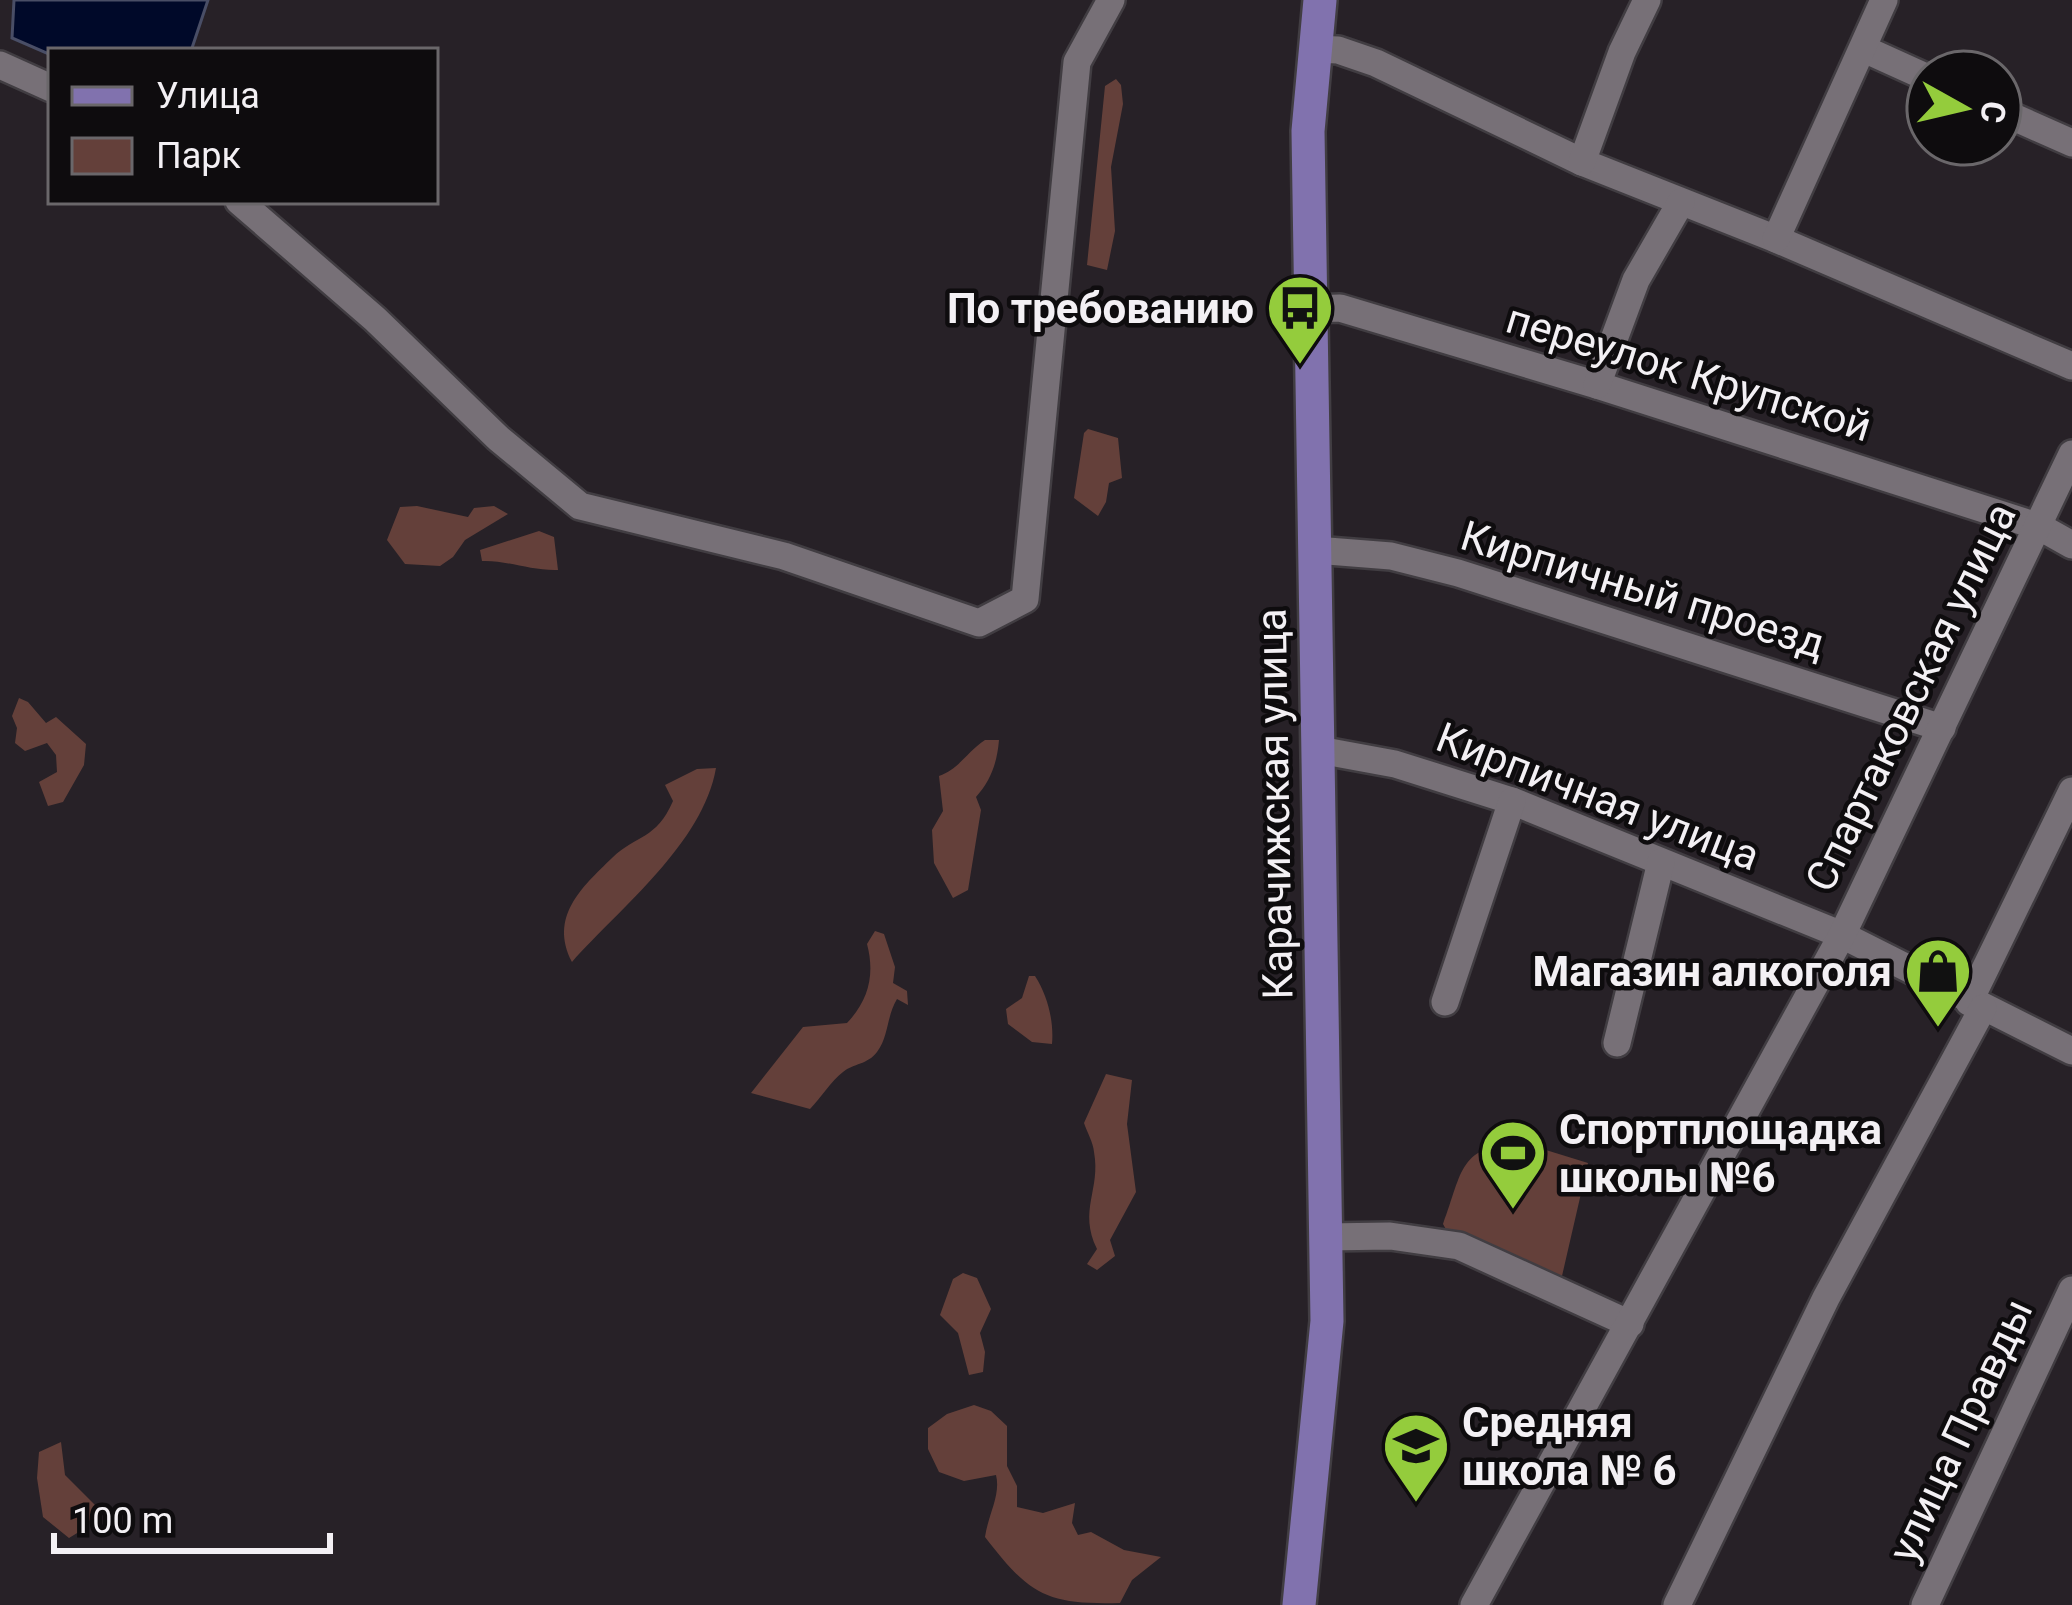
<svg xmlns="http://www.w3.org/2000/svg" width="2072" height="1605" font-family="Roboto,sans-serif">
	<rect width="100%" height="100%" fill="#272127"/>
	<g fill="#64403a">
		<path d="M1116 79 1121 85 1123 104 1111 167 1115 231 1107 270 1087 265 1105 86Z"/>
		<path d="M1088 429 1118 438 1122 478 1109 483 1106 502 1098 516 1074 498 1084 433Z"/>
		<path d="M417 506 468 517 474 508 494 506 508 514 465 540 453 557 440 566 405 564 387 540 400 507Z"/>
		<path d="M539 531 554 537 558 570C531 571 507 560 482 561L480 550Z"/>
		<path d="M19 698 28 702 46 723 56 717 86 744 84 765 63 802 48 806 39 782 57 772 56 755 47 743 25 751 15 743 17 728 12 716Z"/>
		<path d="M985 740H999C997 763 991 780 976 797L981 810 968 890 953 898 934 863 932 830 943 811 939 776C959 769 967 752 985 740Z"/>
		<path d="M716 768C703 843 621 907 572 962 549 917 581 888 612 858 637 834 656 840 673 801L665 785 697 769Z"/>
		<path d="M875 931 884 934 895 967 893 983 907 991 908 1005 897 999C886 1018 889 1036 877 1052 867 1065 854 1063 843 1072 831 1081 821 1098 810 1109L751 1093 803 1027 847 1023C869 1000 875 974 867 944Z"/>
		<path d="M1029 976H1035C1048 996 1054 1022 1052 1044L1032 1042 1008 1024 1006 1009 1022 998Z"/>
		<path d="M1106 1074 1132 1080 1127 1124 1136 1192 1110 1240 1115 1256 1097 1270 1087 1264 1097 1249C1078 1210 1101 1190 1094 1152 1093 1142 1087 1132 1084 1123Z"/>
		<path d="M1523 1143 1588 1163 1562 1276 1449 1235 1443 1224C1463 1171 1458 1145 1523 1143Z"/>
		<path d="M963 1273 977 1278 991 1309 980 1333 985 1352 983 1372 969 1375 958 1333 940 1315 953 1279Z"/>
		<path d="M974 1405 991 1411 1007 1426V1466L1017 1486V1507L1043 1513 1075 1503 1072 1523 1078 1535 1091 1532 1124 1550 1161 1557 1132 1580 1120 1603C1045 1605 1029 1594 985 1537 988 1515 1001 1495 996 1475L964 1481 939 1472 928 1449V1428L947 1414Z"/>
		<path d="M61 1442 65 1475 95 1505 87 1527 69 1538 43 1517 37 1478 39 1452Z"/>
	</g>
	<path fill="#000929" stroke="#494e66" stroke-width="3" d="M14 0H208L191 51H51V55L12 38Z"/>
	<g fill="none" stroke-linecap="round" stroke-linejoin="round">
		<g stroke="#413d42" stroke-width="32">
			<g id="minor">
				<path d="M1315 49 1338 50 1376 63 1582 162 1776 239 2072 366"/>
				<path d="M1864 49 1928 78"/>
				<path d="M0 65 51 88"/>
				<path d="M2000 111 2072 143"/>
				<path d="M1582 162 1622 52 1647 0"/>
				<path d="M239 201 375 319 498 438 580 506 784 556 979 623 1025 599 1077 62 1111 0"/>
				<path d="M1776 239 1884 0"/>
				<path d="M1310 309 1340 308 1597 385 2040 527 2072 545"/>
				<path d="M1597 385 1636 280 1681 202"/>
				<path d="M1315 550 1391 556 1458 573 1942 728"/>
				<path d="M1319 750 1395 764 1512 801 1842 935 2072 1051"/>
				<path d="M1445 1002 1512 801"/>
				<path d="M1969 1002 2072 791"/>
				<path d="M1617 1043 1661 862"/>
				<path d="M1326 1237 1390 1236 1459 1246 1630 1324"/>
				<path d="M1474 1605 1842 935 2072 454"/>
				<path d="M1677 1605 1826 1298 1983 1008"/>
				<path d="M1925 1605 2072 1290"/>
			</g>
		</g>
		<g stroke="#413d42" stroke-width="38">
			<path id="major" d="M1299 1605 1327 1321 1308 131 1320 0"/>
		</g>
		<use href="#minor" stroke="#777077" stroke-width="27"/>
		<use href="#major" stroke="#8172ae" stroke-width="33"/>
	</g>
	<defs>
		<g id="bus-pin" transform="scale(3.45)"><path d="M0 17L-7.5 6A9.5 9.5 0 1 1 7.5 6Z" fill="#94cc3c" stroke="#0e0c0e"/><path d="M-5-6H5V4H4V6H2V4H-2V6H-4V4H-5ZM-3.5-4V0h7V-4ZM-3.5 1.2v1.5H-2V1.2ZM2 1.2v1.5H3.5V1.2Z" fill="#111"/></g>
		<g id="shop-pin" transform="scale(3.45)"><path d="M0 17L-7.5 6A9.5 9.5 0 1 1 7.5 6Z" fill="#94cc3c" stroke="#0e0c0e"/><path d="M-5-2.5h2.3a2.7 3.5 0 0 1 5.4 0H5L5.5 6h-11ZM-1.5-2.5h3a1.5 2.3 0 0 0-3 0Z" fill="#111"/></g>
		<g id="stadium-pin" transform="scale(3.45)"><path d="M0 17L-7.5 6A9.5 9.5 0 1 1 7.5 6Z" fill="#94cc3c" stroke="#0e0c0e"/><path d="M0-5a6.5 5 0 1 0 0 10a6.5 5 0 1 0 0-10ZM-3.5-1.8h7v3.6h-7Z" fill="#111"/></g>
		<g id="school-pin" transform="scale(3.45)"><path d="M0 17L-7.5 6A9.5 9.5 0 1 1 7.5 6Z" fill="#94cc3c" stroke="#0e0c0e"/><path d="M0-5L7-2L0 1L-7-2ZM-4 1L0 2.5L4 1V4Q0 6-4 4Z" fill="#111"/></g>
	</defs>
	<g fill-rule="evenodd">
		<use href="#bus-pin" x="1300" y="308"/>
		<use href="#shop-pin" x="1938" y="971"/>
		<use href="#stadium-pin" x="1513" y="1153"/>
		<use href="#school-pin" x="1416" y="1446"/>
	</g>
	<g text-anchor="middle" stroke-width="9" stroke-linejoin="round" paint-order="stroke">
		<g font-size="42" font-weight="bold" fill="#f3f0f4" stroke="#0e0c0e" text-anchor="end">
			<text x="1254" y="323">По требованию</text>
			<text x="1892" y="986">Магазин алкоголя</text>
			<text x="1559" y="1144" text-anchor="start">Спортплощадка<tspan x="1559" dy="48">школы №6</tspan></text>
			<text x="1462" y="1437" text-anchor="start">Средняя<tspan x="1462" dy="48">школа № 6</tspan></text>
		</g>
		<g font-size="42" fill="#f3f0f4" stroke="#0e0c0e">
			<text transform="translate(1689 372) rotate(17)" y="15">переулок Крупской</text>
			<text transform="translate(1643 589) rotate(17)" y="15">Кирпичный проезд</text>
			<text transform="translate(1910 697) rotate(-64)" y="15">Спартаковская улица</text>
			<text transform="translate(1598 796) rotate(21)" y="15">Кирпичная улица</text>
			<text transform="translate(1274 804) rotate(-91)" y="15">Карачижская улица</text>
			<text transform="translate(1960 1430) rotate(-65)" y="15">улица Правды</text>
		</g>
	</g>
	<rect x="48" y="48" width="390" height="156" fill="#0e0c0e" stroke="#6a676a" stroke-width="3"/>
	<rect x="72" y="87" width="60" height="18" fill="#8172ae" stroke="#6a676a" stroke-width="3"/>
	<text x="156" y="108" font-size="36" fill="#f3f0f4">Улица</text>
	<rect x="72" y="138" width="60" height="36" fill="#64403a" stroke="#6a676a" stroke-width="3"/>
	<text x="156" y="168" font-size="36" fill="#f3f0f4">Парк</text>
	<g transform="translate(1964 108) rotate(98)"><circle r="57" fill="#0e0c0e" stroke="#6a676a" stroke-width="3"/>
	<path d="M0-9L21 45L0 30L-21 45Z" fill="#94cc3c"/>
	<text y="-18" font-size="33" font-weight="bold" text-anchor="middle" fill="#f3f0f4">С</text>
	</g>
	<path d="M54 1533v18h276v-18" fill="none" stroke="#f3f0f4" stroke-width="6"/>
	<text x="72" y="1533" font-size="36" fill="#f3f0f4" stroke="#0e0c0e" stroke-width="9" paint-order="stroke">100 m</text>
</svg>
